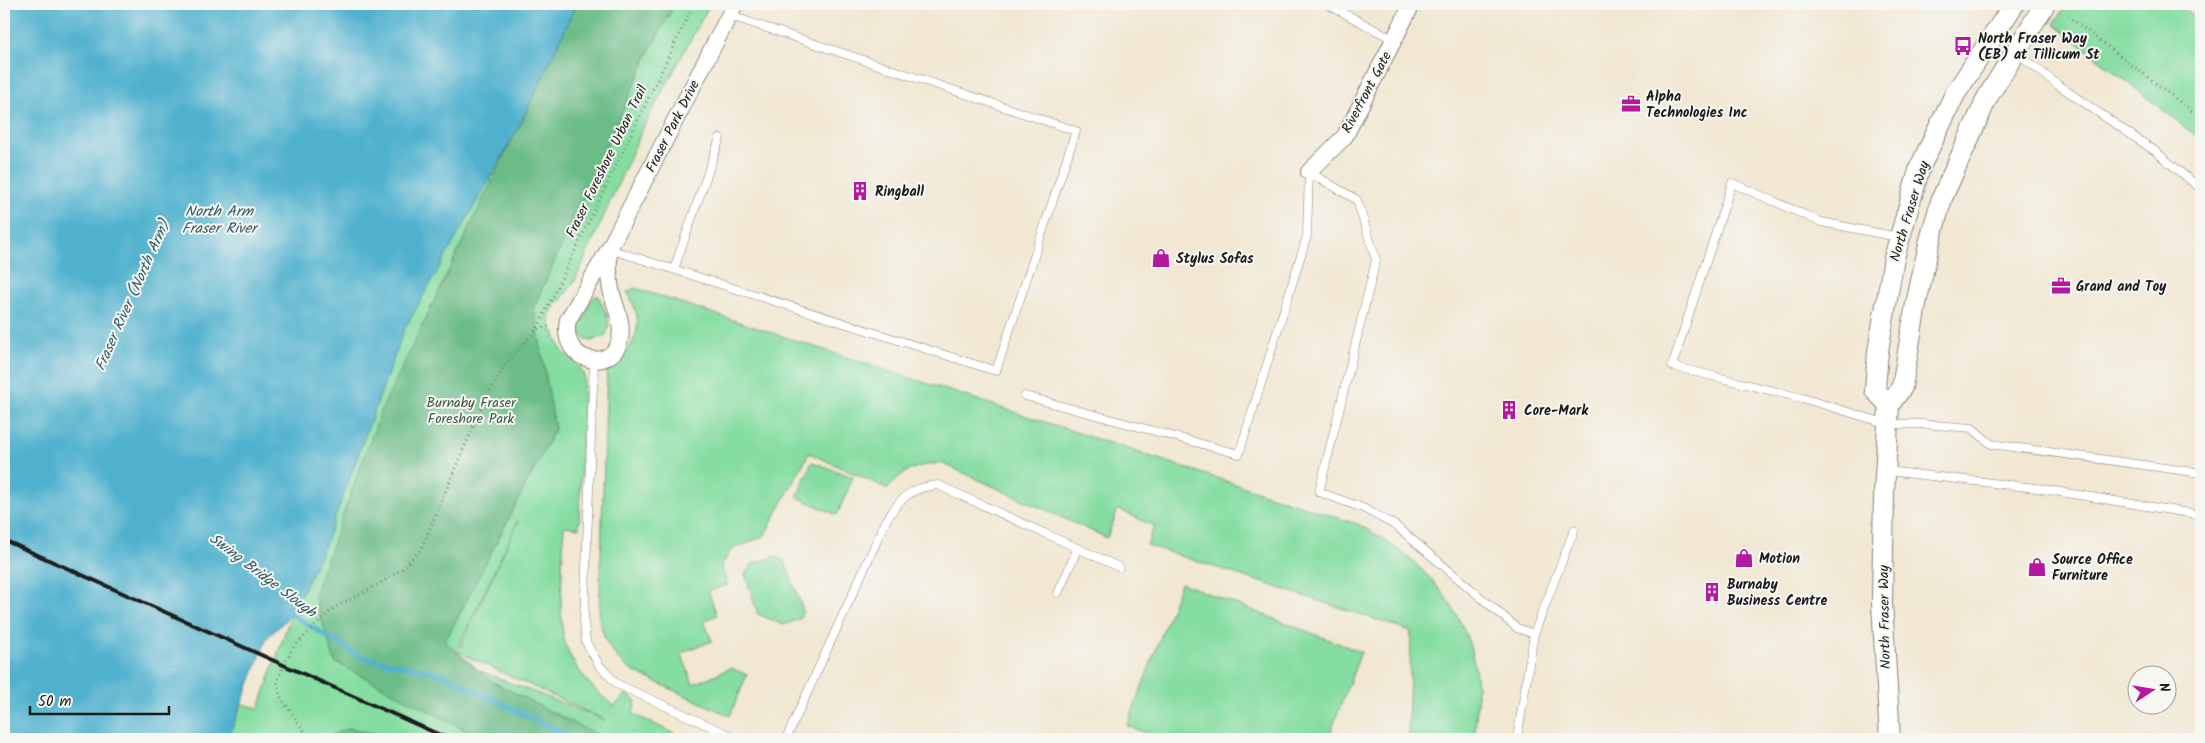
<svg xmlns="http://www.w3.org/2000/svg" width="2205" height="743" font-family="Kalam,sans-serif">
	<rect width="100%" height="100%" fill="#f6f6f2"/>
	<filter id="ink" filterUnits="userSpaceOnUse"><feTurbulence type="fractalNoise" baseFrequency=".02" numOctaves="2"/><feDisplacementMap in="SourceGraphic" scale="10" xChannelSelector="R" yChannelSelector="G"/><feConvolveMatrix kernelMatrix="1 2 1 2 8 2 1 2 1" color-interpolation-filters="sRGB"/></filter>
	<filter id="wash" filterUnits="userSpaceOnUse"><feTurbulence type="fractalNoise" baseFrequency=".0096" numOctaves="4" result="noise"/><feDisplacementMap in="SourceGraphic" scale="20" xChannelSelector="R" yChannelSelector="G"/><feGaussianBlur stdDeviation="1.12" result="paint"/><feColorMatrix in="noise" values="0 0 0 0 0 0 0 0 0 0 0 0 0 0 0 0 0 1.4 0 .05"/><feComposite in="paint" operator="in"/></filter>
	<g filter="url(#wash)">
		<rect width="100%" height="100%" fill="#f1e7d2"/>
		<g fill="#85dda1" stroke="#507c5e" fill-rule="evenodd">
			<path d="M535 4H710L643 128 574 283 549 315 552 332 554 331C556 336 557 343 560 347 567 358 579 362 584 375L579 528 564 526C563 559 559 604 563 635 568 663 593 690 614 706L626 694 636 701 633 714 686 739H228L241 704 259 708 291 615 326 542 339 438ZM518 521 458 652 605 720 452 660Z"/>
			<path d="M2067 4H2179L2201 23V140L2054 24Z"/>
			<path d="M635 288 1357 524C1413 553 1462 599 1474 663 1479 688 1477 714 1474 739H1408L1411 631 1147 545 1154 526 1118 509 1107 538 942 463C918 465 903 469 888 489L809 453 764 536 731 550 721 567 728 585 708 591 717 615 704 621 712 641 681 653 693 684 731 668 747 675 730 716 634 672C613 658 605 643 599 619L607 368C637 347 647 325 627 292Z"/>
			<path d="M598 295 607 315 609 325 606 335 592 341 587 340 578 332 592 299Z"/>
			<path d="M812 462 853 477 837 515 797 497Z"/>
			<path d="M776 556 785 562 803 610 800 619 783 625 758 614 745 574 753 564Z"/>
			<path d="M1181 583 1361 652 1328 739H1162L1127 726Z"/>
		</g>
		<g fill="#6cbc87" stroke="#446c52">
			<path d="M577 4H675L651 48 534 307 555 429 445 642 493 682 605 739H483L335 662 314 595 381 411Z"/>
			<path d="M350 728 398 739H400H327L335 733Z"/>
		</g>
		<path fill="#50b1ce" stroke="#366675" d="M4 4H577L519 127 404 330 326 542 291 615 267 638 228 739H4Z"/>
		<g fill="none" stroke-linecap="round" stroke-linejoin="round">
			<path stroke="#50b1ce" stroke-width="5.5" d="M286 611 361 657 439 673 574 739"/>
		</g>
	</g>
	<g filter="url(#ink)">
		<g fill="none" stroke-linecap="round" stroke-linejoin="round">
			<g stroke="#868277" stroke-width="9">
				<g id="service">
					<path d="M1327 4 1394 40"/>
					<path d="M2016 52 2058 85 2155 151 2201 189"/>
					<path d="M1898 237 1821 222 1732 183 1672 366 1802 398 1888 424H1922L1972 428 1991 444 2201 473"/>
					<path d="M609 249 996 371 1076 131 728 15"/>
					<path d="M674 269 720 138"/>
					<path d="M594 360 584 621 586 642 599 665 617 684 738 739"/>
					<path d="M1025 396 1239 454 1307 236 1309 172 1357 200 1376 260 1319 492 1363 508 1396 526 1517 628 1534 634 1517 739"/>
					<path d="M1887 471 2036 488 2201 515"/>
					<path d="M1058 593 1078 548"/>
					<path d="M1534 634 1574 530"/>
					<path d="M786 739 886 521C899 499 911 487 938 485L1119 567"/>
				</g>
			</g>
			<g stroke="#868277" stroke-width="18">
				<g id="minor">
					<path d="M1309 172 1345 136 1412 4"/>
					<path d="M609 249C609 260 608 272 610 283 612 303 624 319 620 339 614 373 559 364 568 320L609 249 735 4"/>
				</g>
			</g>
			<g stroke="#868277" stroke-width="22">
				<g id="tertiary">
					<path d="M1889 405 1875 390 1878 351 1894 258 1920 167 1955 94 2014 4"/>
					<path d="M1890 739 1882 603 1884 494 1889 405 1902 387 1916 304 1929 244 1942 198 1987 98 2045 4"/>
				</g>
			</g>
			<g stroke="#868277" stroke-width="3" stroke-dasharray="1 4" stroke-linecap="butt">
				<path d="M2199 4 2201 6"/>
				<path d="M2069 15 2073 20 2201 118"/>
				<path d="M538 329 551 326"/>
				<path d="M310 739 280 696 277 680 292 649 332 609 379 584 402 569 421 549 483 404 501 371 514 354 537 329 694 4"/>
			</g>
			<use href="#service" stroke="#fff" stroke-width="8"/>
			<use href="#minor" stroke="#fff" stroke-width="16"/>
			<use href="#tertiary" stroke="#fff" stroke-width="20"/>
			<path stroke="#1c1c1c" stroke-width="4" d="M4 540 449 739"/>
		</g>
	</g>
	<defs>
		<g id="bus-bare" transform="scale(1.5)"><path d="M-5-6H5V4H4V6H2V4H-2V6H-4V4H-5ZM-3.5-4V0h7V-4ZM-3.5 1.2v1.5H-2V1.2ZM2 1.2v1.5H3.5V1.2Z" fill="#b5179e" stroke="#f6f6f2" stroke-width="2.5" paint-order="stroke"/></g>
		<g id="office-bare" transform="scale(1.5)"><path d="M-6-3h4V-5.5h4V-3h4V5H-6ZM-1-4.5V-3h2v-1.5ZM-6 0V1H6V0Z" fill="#b5179e" stroke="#f6f6f2" stroke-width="2.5" paint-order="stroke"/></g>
		<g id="building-bare" transform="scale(1.5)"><path d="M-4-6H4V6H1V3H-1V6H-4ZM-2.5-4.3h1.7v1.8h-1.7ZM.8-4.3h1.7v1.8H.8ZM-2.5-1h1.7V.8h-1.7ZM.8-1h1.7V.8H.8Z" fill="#b5179e" stroke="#f6f6f2" stroke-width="2.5" paint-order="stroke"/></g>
		<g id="shop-bare" transform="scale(1.5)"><path d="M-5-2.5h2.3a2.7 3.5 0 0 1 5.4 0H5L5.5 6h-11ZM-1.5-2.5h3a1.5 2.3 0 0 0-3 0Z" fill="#b5179e" stroke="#f6f6f2" stroke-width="2.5" paint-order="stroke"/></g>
	</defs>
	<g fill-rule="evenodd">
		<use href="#bus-bare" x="1963" y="46"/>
		<use href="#office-bare" x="1631" y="104"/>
		<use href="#building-bare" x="860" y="191"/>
		<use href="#shop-bare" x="1161" y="258"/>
		<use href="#office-bare" x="2061" y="286"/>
		<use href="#building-bare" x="1509" y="410"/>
		<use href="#shop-bare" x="1744" y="558"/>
		<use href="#shop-bare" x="2037" y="567"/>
		<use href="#building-bare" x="1712" y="592"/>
	</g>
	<g text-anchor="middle" stroke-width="4" stroke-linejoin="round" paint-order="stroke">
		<g font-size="14" font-weight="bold" fill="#1c1c1c" stroke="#f6f6f2" text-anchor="start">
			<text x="1978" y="43">North Fraser Way<tspan x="1978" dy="16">(EB) at Tillicum St</tspan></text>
			<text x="1646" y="101">Alpha<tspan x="1646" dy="16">Technologies Inc</tspan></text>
			<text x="875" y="196">Ringball</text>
			<text x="1176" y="263">Stylus Sofas</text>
			<text x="2076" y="291">Grand and Toy</text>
			<text x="1524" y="415">Core-Mark</text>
			<text x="1759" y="563">Motion</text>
			<text x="2052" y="564">Source Office<tspan x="2052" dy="16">Furniture</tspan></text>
			<text x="1727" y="589">Burnaby<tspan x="1727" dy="16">Business Centre</tspan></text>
		</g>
		<g font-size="14" fill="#1c1c1c" stroke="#f6f6f2">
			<text transform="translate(1366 92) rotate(-62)" y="5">Riverfront Gate</text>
			<text transform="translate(672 126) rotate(-63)" y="5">Fraser Park Drive</text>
			<text transform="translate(606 161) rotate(-64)" y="5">Fraser Foreshore Urban Trail</text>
			<text transform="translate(1909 211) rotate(-73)" y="5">North Fraser Way</text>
			<text transform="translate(1884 617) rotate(-91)" y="5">North Fraser Way</text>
		</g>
		<g font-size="14" fill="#3c5644" stroke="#f6f6f2">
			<text x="471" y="407">Burnaby Fraser<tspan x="471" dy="16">Foreshore Park</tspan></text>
		</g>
		<g font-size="15" font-style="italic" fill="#315863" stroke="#f6f6f2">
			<text x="219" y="216">North Arm<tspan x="219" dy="17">Fraser River</tspan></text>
			<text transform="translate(132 295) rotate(-66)" y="5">Fraser River (North Arm)</text>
			<text transform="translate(263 575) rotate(37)" y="5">Swing Bridge Slough</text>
		</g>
	</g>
	<rect width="2205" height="743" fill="none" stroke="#f6f6f2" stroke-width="20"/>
	<g transform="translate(2152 690) rotate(78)"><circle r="24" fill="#f6f6f2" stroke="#9f9f9c"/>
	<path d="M0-4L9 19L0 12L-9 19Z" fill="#b5179e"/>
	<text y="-8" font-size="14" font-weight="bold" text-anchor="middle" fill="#1c1c1c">N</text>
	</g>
	<path d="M30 706v8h139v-8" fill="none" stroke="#1c1c1c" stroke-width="2.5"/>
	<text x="38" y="706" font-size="15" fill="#1c1c1c" stroke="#f6f6f2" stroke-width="4" paint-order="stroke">50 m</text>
</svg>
